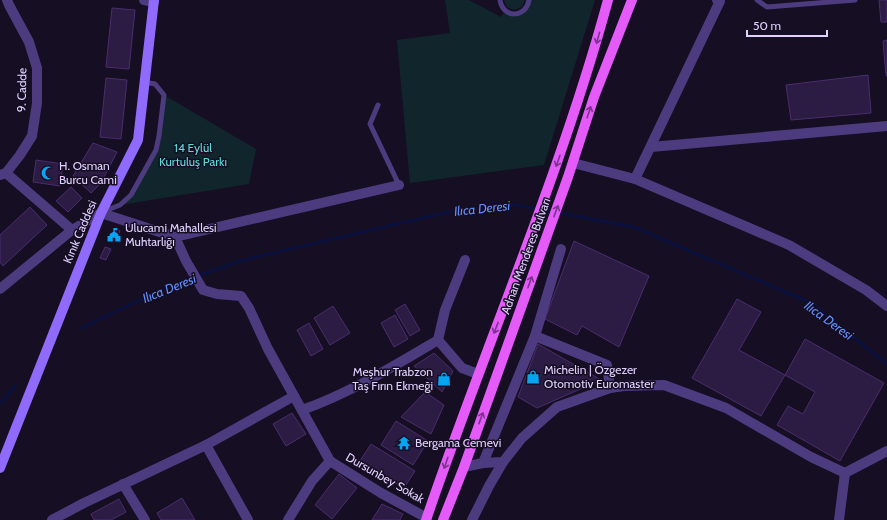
<svg xmlns="http://www.w3.org/2000/svg" width="887" height="520" font-family="Cabin,sans-serif">
	<rect width="100%" height="100%" fill="#160e22"/>
	<g fill="#11262c">
		<path d="M445 0H469L501 17 505 11 518 14 529 0H595L544 165 410 183 397 40 450 33Z"/>
		<path d="M504 0H525C522 9 515 12 507 7Z"/>
		<path d="M164 95 256 149 249 184 120 205 131 195 156 150Z"/>
	</g>
	<g fill="none" stroke-linecap="round" stroke-linejoin="round">
		<g stroke="#0b113e" stroke-width="3">
			<path d="M81 328 167 287 243 260 448 212 511 204 634 227 811 303 887 364"/>
			<path d="M0 404 15 386"/>
		</g>
	</g>
	<g fill="#2c1b42" stroke="#492d6e">
		<path d="M879 0H887V22H881Z"/>
		<path d="M112 8 135 10 129 69 106 67Z"/>
		<path d="M887 40V76H886L883 41Z"/>
		<path d="M868 75 871 113 791 120 786 85Z"/>
		<path d="M106 78 127 80 121 139 100 137Z"/>
		<path d="M93 143 117 152 101 183 91 193 73 176Z"/>
		<path d="M36 160 63 164 60 186 33 182Z"/>
		<path d="M71 187 82 198 68 212 56 201Z"/>
		<path d="M30 207 47 225 3 266 0 262V235Z"/>
		<path d="M114 228 120 231 115 242 109 239Z"/>
		<path d="M574 241 649 276 619 347 582 326 577 335 545 319Z"/>
		<path d="M105 247 111 249 106 260 100 258Z"/>
		<path d="M737 299 761 312 739 350 785 375 761 416 692 378Z"/>
		<path d="M405 304 420 330 410 336 395 310Z"/>
		<path d="M333 306 350 333 330 345 314 318Z"/>
		<path d="M395 315 408 339 394 347 381 323Z"/>
		<path d="M309 323 323 349 311 356 297 330Z"/>
		<path d="M805 339 884 383 840 461 777 425 788 406 803 414 815 392 785 375Z"/>
		<path d="M538 344 601 380 537 408 518 397Z"/>
		<path d="M434 353 453 371 442 392 414 366Z"/>
		<path d="M425 392 444 405 431 434 401 417Z"/>
		<path d="M292 413 306 434 286 446 273 424Z"/>
		<path d="M396 421 428 441 413 465 381 445Z"/>
		<path d="M371 444 415 471 404 488 360 461Z"/>
		<path d="M339 474 357 488 332 519 315 505Z"/>
		<path d="M182 498 195 520H161L157 513Z"/>
		<path d="M119 499 126 512 111 520H94L91 514Z"/>
		<path d="M382 504 403 514 400 520H372Z"/>
	</g>
	<g fill="none" stroke-linecap="round" stroke-linejoin="round">
		<g stroke="#4d3b80" stroke-width="5">
			<path d="M500 0C503 19 526 18 529 0"/>
			<path d="M757 0 767 7 855 0"/>
			<path d="M378 105 370 124 399 185"/>
			<path d="M102 212 120 205 131 195 156 150 159 136 164 95 155 84 144 82"/>
		</g>
		<g stroke="#4d3b80" stroke-width="10">
			<path d="M144 0 154 2"/>
			<path d="M651 147 887 126"/>
			<path d="M6 173 72 230"/>
			<path d="M0 175 6 173 20 155 32 136 37 103V68L29 42 9 5 7 0"/>
			<path d="M635 179 720 1 717 0"/>
			<path d="M101 213 175 237 399 185"/>
			<path d="M175 237 186 261 203 290 217 294 241 296 249 308 268 349 330 461"/>
			<path d="M535 336 607 365 610 388"/>
			<path d="M438 340 462 368 478 374"/>
			<path d="M302 410C350 393 394 366 438 340L445 310 465 260"/>
			<path d="M206 445 248 520"/>
			<path d="M483 463 535 336 561 249"/>
			<path d="M464 467 483 463 503 462"/>
			<path d="M845 473 887 451"/>
			<path d="M123 484 145 520"/>
			<path d="M52 520 84 503 206 445 294 396"/>
			<path d="M288 520 312 481 330 461 381 493 427 518"/>
			<path d="M472 520 489 486 503 462 522 438 557 407 610 388 624 386 664 385 726 408 811 457 845 473 839 520"/>
		</g>
		<g stroke="#4d3b80" stroke-width="10">
			<path d="M573 163 635 179 789 245 866 290 887 306"/>
			<path d="M0 289 72 230 101 213"/>
		</g>
		<path stroke="#906afb" stroke-width="10" d="M0 468 101 213 138 140 154 0"/>
		<g stroke="#e45bfa" stroke-width="10">
			<path d="M426 520C485 346 560 177 608 0"/>
			<path d="M443 520 464 467 568 177 594 97 632 0"/>
		</g>
	</g>
	<defs><path id="oneway-shaft" d="M-6 0H5M1.5-3L5.5 0L1.5 3" fill="none" stroke-width="1.6" stroke-linecap="round" stroke-linejoin="round"/></defs>
	<g stroke="#7d348e">
		<use href="#oneway-shaft" transform="translate(598 38) rotate(105)"/>
		<use href="#oneway-shaft" transform="translate(589 112) rotate(-72)"/>
		<use href="#oneway-shaft" transform="translate(558 161) rotate(109)"/>
		<use href="#oneway-shaft" transform="translate(556 211) rotate(-70)"/>
		<use href="#oneway-shaft" transform="translate(530 282) rotate(-70)"/>
		<use href="#oneway-shaft" transform="translate(496 328) rotate(111)"/>
		<use href="#oneway-shaft" transform="translate(481 418) rotate(-70)"/>
		<use href="#oneway-shaft" transform="translate(446 463) rotate(109)"/>
	</g>
	<defs>
		<g id="mosque-bare" transform="scale(1.08)"><path d="M3.5-4.9A6 6 0 1 0 3.5 4.9A5 5 0 1 1 3.5-4.9Z" fill="#07a4f3" stroke="#160e22" stroke-width="2.5" paint-order="stroke"/></g>
		<g id="civic-bare" transform="scale(1.08)"><path d="M-.6-6.5H3V-4.5H.6V-3L4-1V1h2V6H-6V1h2V-1L-.6-3ZM-1.2 2.5V6h2.4V2.5Z" fill="#07a4f3" stroke="#160e22" stroke-width="2.5" paint-order="stroke"/></g>
		<g id="shop-bare" transform="scale(1.08)"><path d="M-5-2.5h2.3a2.7 3.5 0 0 1 5.4 0H5L5.5 6h-11ZM-1.5-2.5h3a1.5 2.3 0 0 0-3 0Z" fill="#07a4f3" stroke="#160e22" stroke-width="2.5" paint-order="stroke"/></g>
		<g id="temple-bare" transform="scale(1.08)"><path d="M0-6L5-2H3V0L6.5 2.5H4V6H1.5V3h-3V6H-4V2.5H-6.5L-3 0V-2H-5Z" fill="#07a4f3" stroke="#160e22" stroke-width="2.5" paint-order="stroke"/></g>
	</defs>
	<g fill-rule="evenodd">
		<use href="#mosque-bare" x="48" y="173"/>
		<use href="#civic-bare" x="114" y="235"/>
		<use href="#shop-bare" x="533" y="377"/>
		<use href="#shop-bare" x="444" y="379"/>
		<use href="#temple-bare" x="404" y="443"/>
	</g>
	<g text-anchor="middle" stroke-width="3" stroke-linejoin="round" paint-order="stroke">
		<g font-size="12" fill="#e0d0fe" stroke="#160e22">
			<text transform="translate(22 90) rotate(-89)" y="4">9. Cadde</text>
			<text transform="translate(80 232) rotate(-67)" y="4">Kınık Caddesi</text>
			<text transform="translate(526 256) rotate(-70)" y="4">Adnan Menderes Bulvarı</text>
			<text transform="translate(385 478) rotate(30)" y="4">Dursunbey Sokak</text>
		</g>
		<g font-size="12" fill="#5fdcda" stroke="#160e22">
			<text x="193" y="152">14 Eylül<tspan x="193" dy="14">Kurtuluş Parkı</tspan></text>
		</g>
		<g font-size="12" fill="#e0d0fe" stroke="#160e22" text-anchor="start">
			<text x="59" y="170">H. Osman<tspan x="59" dy="14">Burcu Cami</tspan></text>
			<text x="125" y="232">Ulucami Mahallesi<tspan x="125" dy="14">Muhtarlığı</tspan></text>
			<text x="544" y="374">Michelin | Özgezer<tspan x="544" dy="14">Otomotiv Euromaster</tspan></text>
			<text x="433" y="376" text-anchor="end">Meşhur Trabzon<tspan x="433" dy="14">Taş Fırın Ekmeği</tspan></text>
			<text x="415" y="447">Bergama Cemevi</text>
		</g>
		<g font-size="13" font-style="italic" fill="#628ffb" stroke="#160e22">
			<text transform="translate(482 208) rotate(-6)" y="5">Ilıca Deresi</text>
			<text transform="translate(169 288) rotate(-22)" y="5">Ilıca Deresi</text>
			<text transform="translate(829 320) rotate(36)" y="5">Ilıca Deresi</text>
		</g>
	</g>
	<path d="M747 30v6h80v-6" fill="none" stroke="#e0d0fe" stroke-width="2"/>
	<text x="753" y="30" font-size="12" fill="#e0d0fe" stroke="#160e22" stroke-width="3" paint-order="stroke">50 m</text>
</svg>
